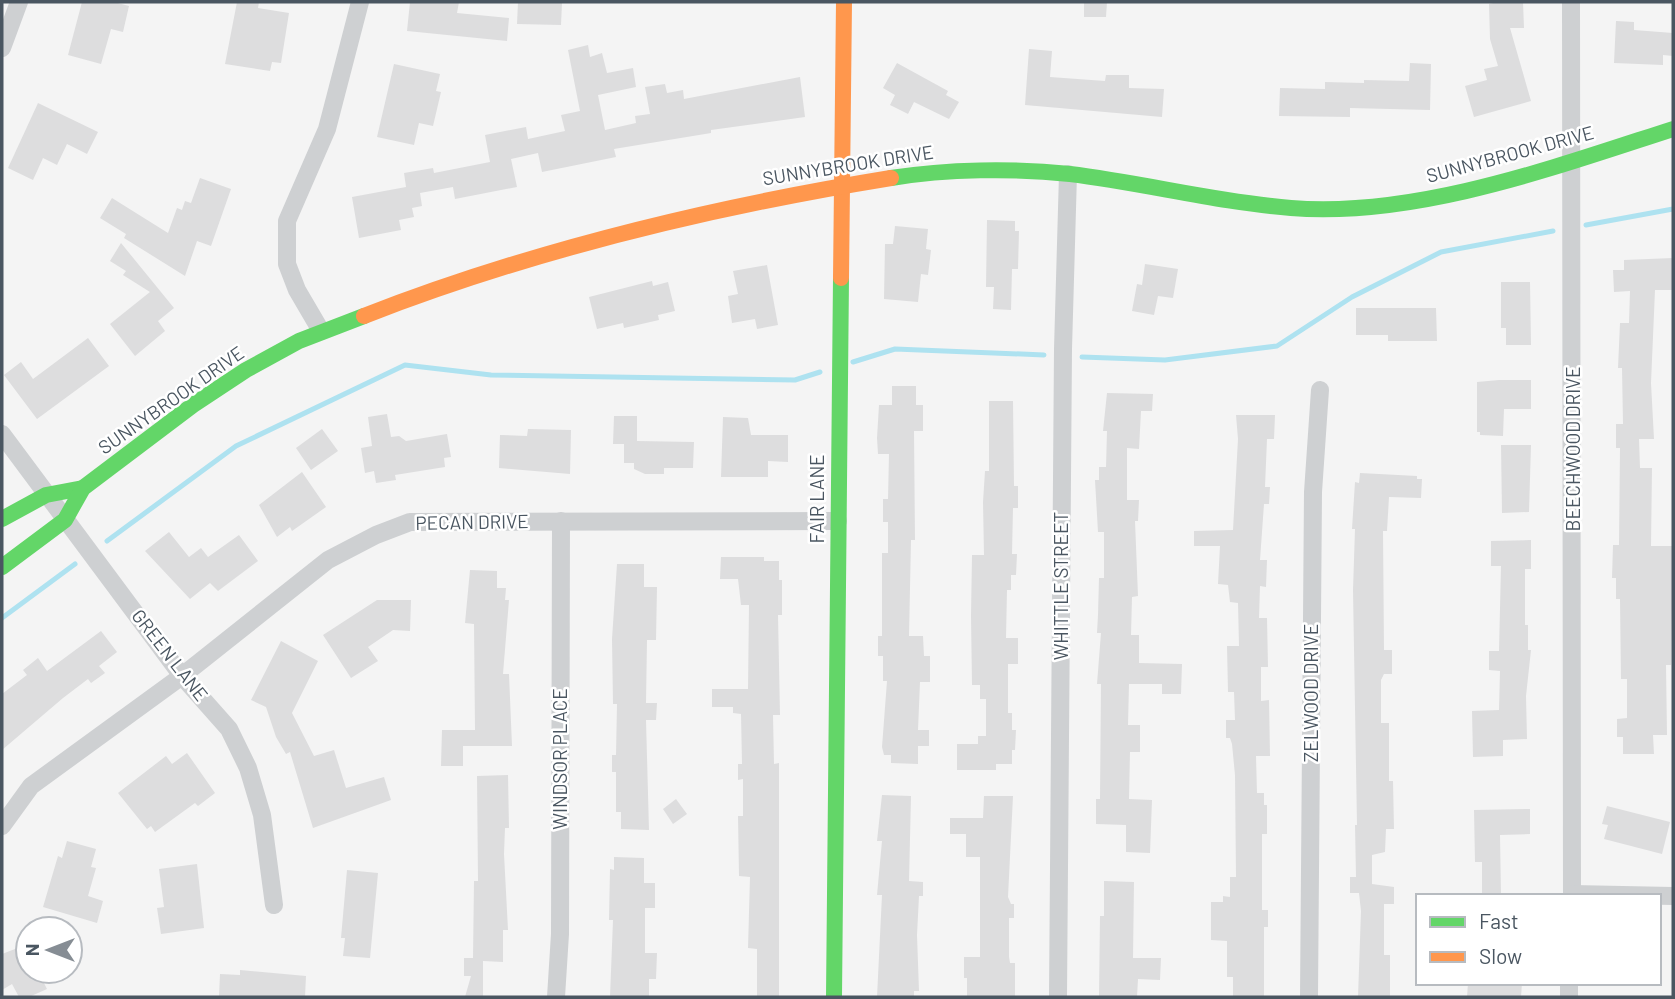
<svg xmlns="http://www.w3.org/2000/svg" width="1675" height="999" font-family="Barlow,sans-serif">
	<rect width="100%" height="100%" fill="#f4f4f4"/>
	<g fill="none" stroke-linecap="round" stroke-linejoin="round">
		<g stroke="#aee2f0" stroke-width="5">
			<path d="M1586 225 1673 209"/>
			<path d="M1082 357 1165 360 1277 346 1352 297 1441 252 1553 231"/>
			<path d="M853 362 895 349 1044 355"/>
			<path d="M107 541 236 446 405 365 491 375 795 380 820 372"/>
			<path d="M2 618 75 564"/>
		</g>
	</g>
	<g fill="#ddddde">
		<path d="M82 2H114L129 6 123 32 111 29 101 64 68 55Z"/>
		<path d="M237 2H259L258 8 289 13 281 63 272 62 270 71 225 64Z"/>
		<path d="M410 2H459L457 13 509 18 507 41 407 31Z"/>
		<path d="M518 2 562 3 561 25 517 24Z"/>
		<path d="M1084 2H1107L1106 17H1084Z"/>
		<path d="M1497 2H1523L1524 28H1510L1531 101 1474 117 1465 86 1487 80 1484 69 1498 66 1490 39 1489 4Z"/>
		<path d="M1616 21 1634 22V30L1673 33V56L1663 55V65L1614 63Z"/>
		<path d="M588 45 590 57 602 53 607 73 633 68 636 87 598 95 605 130 636 123 635 116 650 114 645 87 665 84 667 93 683 90 684 99 800 77 805 117 711 130V133L614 149 616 157 542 172 538 153 511 159 517 187 455 199 453 187 420 193 422 206 412 208 414 217 399 220 401 230 359 238 352 197 406 187 404 173 433 168 434 173 490 162 485 135 526 127 528 139 565 131 561 115 580 111 568 50Z"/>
		<path d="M1029 49 1052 51 1050 77 1105 81 1106 75H1129V88L1164 89 1162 117 1025 105Z"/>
		<path d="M897 63 948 91 946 95 959 102 949 119 914 102 908 114 890 105 895 95 883 88Z"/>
		<path d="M1410 63 1431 64 1430 110 1350 108V117L1279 116 1280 88 1325 89V82L1364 83V80L1409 81Z"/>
		<path d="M394 64 440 74 436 91 441 92 433 126 419 123 414 145 377 137Z"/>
		<path d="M38 103 98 132 87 154 67 144 57 165 43 158 33 180 8 168Z"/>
		<path d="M200 178 231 189 211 246 197 241 185 276 124 238 126 234 100 218 112 198 168 233 177 208 182 210 185 201 191 203Z"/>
		<path d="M987 220 1015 221V231H1019L1018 269H1012L1011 310 993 309 994 287H986Z"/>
		<path d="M895 226 928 229 926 249 931 250 928 275 921 274 918 302 884 299 885 244H893Z"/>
		<path d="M121 243 174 308 158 321 165 331 135 356 110 324 150 292 123 275 126 271 110 261Z"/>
		<path d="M1673 258V290H1655L1651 383 1654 439H1639L1640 468H1652L1651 546H1673L1671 665H1666L1667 735H1653L1654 754H1623V737H1617V719L1627 718V679H1621L1620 599H1616V578H1612L1613 545H1619L1620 448H1616V424H1623L1622 368H1618L1620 323H1629L1630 291 1614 292 1613 270H1624V260Z"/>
		<path d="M1145 264 1178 269 1173 298 1158 296 1154 315 1132 311 1137 284 1142 285Z"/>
		<path d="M767 265 778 325 757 329 755 319 732 323 728 296 738 294 733 271Z"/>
		<path d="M652 281 653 286 668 282 675 311 658 315 659 320 624 328 623 323 597 329 589 297Z"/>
		<path d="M1501 282H1530L1531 345H1506V328H1501Z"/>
		<path d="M1356 308H1436L1437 341H1388V335H1356Z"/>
		<path d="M88 338 109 366 37 419 4 375 21 362 33 379Z"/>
		<path d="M1499 380H1531V409H1504L1503 436 1480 435V432H1477V382Z"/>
		<path d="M892 386H916V405H923V431H914L915 540H911L909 636H923L924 656H930V682H920L918 730H929V746H918V764L891 763V755H884L882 747 887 681H883V656H878V636H882V553H888V522H883V499H888L889 454H878L877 438 879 405H892Z"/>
		<path d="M1107 393 1153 394 1152 411H1141L1139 449 1127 448V500H1139L1138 521H1135L1138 596 1132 597 1131 635H1139V663L1182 664 1181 694H1162V684H1129L1128 725H1140V752H1130L1129 799 1152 800 1150 853 1126 852V825L1096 824V799H1100L1101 684H1097L1101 633H1097L1098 615 1099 578H1104V532H1098L1095 480H1099V467H1106L1107 431H1103Z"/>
		<path d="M989 401H1013L1014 486H1018V508H1013L1012 554H1017L1016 575H1011V590H1007L1006 638H1018V664H1008V713H1012V730H1016L1015 750H1012V764H996V770H957V744H978V736H986V699H980V685H972L971 616 972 555H984L983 502 985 471H989Z"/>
		<path d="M387 414 391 437 399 436 406 441 447 434 451 457 444 458 445 467 395 475 396 480 376 483 374 471 365 473 361 448 372 446 368 417Z"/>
		<path d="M1236 415H1275L1274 439H1267L1265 487H1270L1269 504H1264L1260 560H1267L1266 587 1260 586 1259 618H1267L1268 667H1261V701L1269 700 1270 756H1256L1257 793H1264V805H1267V834H1262V910H1268V927H1264V997H1233V977H1227V941L1211 940V902H1223V896L1230 897V877H1236L1235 775 1232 744 1230 738H1226V720H1235L1234 692H1228L1227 646H1239L1238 603 1230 602 1228 585 1218 584 1220 546H1194V531L1233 530 1238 439Z"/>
		<path d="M614 416H637V441L694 442 693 468H664V474H645L634 469V463H624V444H613Z"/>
		<path d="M723 417 748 418 751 435H788V462L768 461V477H721Z"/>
		<path d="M322 429 338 451 311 470 296 448Z"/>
		<path d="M528 429 571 430 570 474 499 468 500 435 527 436Z"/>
		<path d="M1501 445H1531L1529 512 1502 513Z"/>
		<path d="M302 472 326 507 292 531 290 527 277 537 259 505Z"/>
		<path d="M1360 473 1417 476V479H1422L1421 498 1389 497 1387 531H1383L1384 650H1392V674H1384L1381 680V723H1389V781H1393L1394 829H1386L1385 852 1372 855V884L1394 887V904H1384V955H1390V997H1358L1361 911 1359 893H1350V877H1356L1355 825H1357L1353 590 1355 529H1352L1355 482 1359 483Z"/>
		<path d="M169 532 189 557 201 548 208 557 239 535 258 561 218 591 210 583 190 599 145 551Z"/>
		<path d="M1531 540V569H1525V625H1528V650H1531L1526 696 1527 739 1503 740V756L1473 757 1472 711 1499 710 1500 671 1489 670V651H1499L1501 566H1491V541Z"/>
		<path d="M721 557H764V561H779V580H782V615H778L780 715H773L774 764 779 763V997H757V949L748 948 750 877 739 876 738 816H743V779L738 780V764H742L741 714 733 713V707H712V689H748L749 605H741L738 579H720Z"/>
		<path d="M617 564H644V587H657L656 640H647L646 703H657L656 720H646L649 830 621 829V812H616V772H612V755H616L617 704H613L612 639Z"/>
		<path d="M470 570 497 571V588H506L505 600H509L503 674H509L512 746H463V766H441L442 730H475L474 624 465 623Z"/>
		<path d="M377 600H411L410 631 393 630 368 647 378 661 351 678 323 635Z"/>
		<path d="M101 631 117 652 99 666 105 673 91 683 88 679 63 698 2 750V694L27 675 23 670 38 658 47 671Z"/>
		<path d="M281 641 318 661 292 713 314 756 334 750 346 788 384 777 391 800 313 828 290 752 286 754 276 737 266 707 251 700Z"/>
		<path d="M187 753 215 793 198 806 195 803 155 832 151 826 147 829 118 793 166 756 172 764Z"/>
		<path d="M508 775 509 828H505L504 854 508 930H503V962L483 961V997H465L471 976H464V958H473L474 881H478L477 776Z"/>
		<path d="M882 795 911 796 909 881 923 882V896H919L917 935 919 991H914V997H877L882 895H877L882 841H877Z"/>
		<path d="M984 796H1013L1008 897 1011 904H1014V918H1009V957L1010 963H1015V997H967V978H964V957H980V857H966V834H950V818H983Z"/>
		<path d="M676 799 687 814 673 824 663 809Z"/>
		<path d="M1607 806 1670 822 1662 854 1604 839 1608 825 1602 824Z"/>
		<path d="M1530 809V834L1500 835 1501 896H1482V862H1475L1474 810Z"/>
		<path d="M67 841 96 849 91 867 96 868 88 896 103 901 97 923 43 907 58 856 62 858Z"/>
		<path d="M614 857 644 858V883H655V908H645V953H657L656 979H649V997H610L613 920H609L610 869 614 870Z"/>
		<path d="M197 864 204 928 161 934 157 908 164 907 159 869Z"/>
		<path d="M347 870 378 873 370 958 343 956 345 938H341Z"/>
		<path d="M1104 881 1134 882 1133 958H1161L1160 980 1138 979 1137 997H1099L1100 916H1104Z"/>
		<path d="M28 944V971H38L47 989 29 997H19L12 984 2 990V954Z"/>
		<path d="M240 970 306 976 305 997H219L220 974 240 975Z"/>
		<path d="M1468 983H1522L1521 997H1467Z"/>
	</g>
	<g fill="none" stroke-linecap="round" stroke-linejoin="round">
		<g stroke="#ced0d2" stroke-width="18">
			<path d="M1571 2 1572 896"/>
			<path d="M2 48 19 2"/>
			<path d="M321 331 297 290 287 264V221L327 129 360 2"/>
			<path d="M2 434 182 676 229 729 248 768 262 815 274 905"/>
			<path d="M2 826 31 786 182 676 328 560 376 535 410 522 838 521"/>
			<path d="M1572 894 1673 896"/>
			<path d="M556 997 560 934 561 521"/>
			<path d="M1058 997 1063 349 1068 174"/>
			<path d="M1309 997 1313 492 1320 390"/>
			<path d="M1569 997V983"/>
		</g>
		<g stroke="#63d668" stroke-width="16">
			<path d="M891 178C947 169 1013 168 1070 174 1144 183 1217 202 1291 208 1416 218 1555 167 1673 129"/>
			<path d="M2 519 46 495 83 488"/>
			<path d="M2 567 65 520 83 488 193 405 246 370 299 341 364 316"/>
			<path d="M834 997 841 278"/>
		</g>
		<g stroke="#ff974d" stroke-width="16">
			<path d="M841 278 844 2"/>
			<path d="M364 316C533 250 712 207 891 178"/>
		</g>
	</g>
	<g text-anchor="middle" stroke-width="5" stroke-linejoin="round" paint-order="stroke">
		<g font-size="19" fill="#4a5661" stroke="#fff">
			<text transform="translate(1510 154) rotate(-15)" y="7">SUNNYBROOK DRIVE</text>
			<text transform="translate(848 165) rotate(-9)" y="7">SUNNYBROOK DRIVE</text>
			<text transform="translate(171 400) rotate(-35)" y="7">SUNNYBROOK DRIVE</text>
			<text transform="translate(1573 449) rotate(-90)" y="7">BEECHWOOD DRIVE</text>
			<text transform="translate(817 499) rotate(-90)" y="7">FAIR LANE</text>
			<text transform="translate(472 522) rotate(-1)" y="7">PECAN DRIVE</text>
			<text transform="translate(1061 586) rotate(-90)" y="7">WHITTLE STREET</text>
			<text transform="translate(170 655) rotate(52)" y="7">GREEN LANE</text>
			<text transform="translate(1311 693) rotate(-90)" y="7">ZELWOOD DRIVE</text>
			<text transform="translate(560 759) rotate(-90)" y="7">WINDSOR PLACE</text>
		</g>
	</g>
	<rect width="1675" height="999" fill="none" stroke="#4a5661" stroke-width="7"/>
	<rect x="1416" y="894" width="245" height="91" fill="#ffffff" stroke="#b7bbc0" stroke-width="2"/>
	<rect x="1430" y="917" width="35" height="10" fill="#63d668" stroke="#b7bbc0" stroke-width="2"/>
	<text x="1479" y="929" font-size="21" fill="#4a5661">Fast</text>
	<rect x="1430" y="952" width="35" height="10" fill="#ff974d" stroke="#b7bbc0" stroke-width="2"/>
	<text x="1479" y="964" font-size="21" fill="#4a5661">Slow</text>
	<g transform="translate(49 950) rotate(270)"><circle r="33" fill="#ffffff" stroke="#b7bbc0" stroke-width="2"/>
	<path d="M0-5L12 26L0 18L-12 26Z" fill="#868d94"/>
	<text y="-10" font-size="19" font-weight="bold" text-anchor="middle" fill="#4a5661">N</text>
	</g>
</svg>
